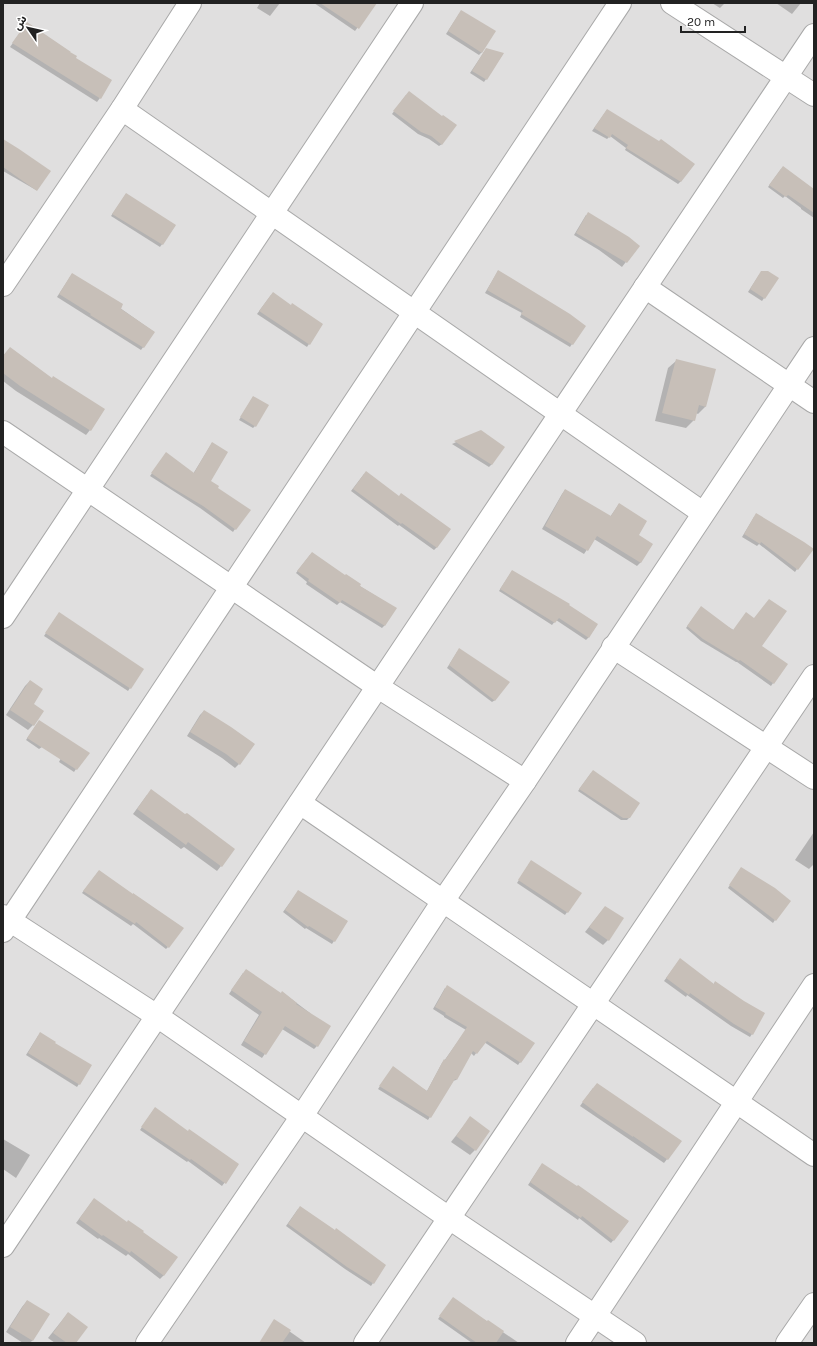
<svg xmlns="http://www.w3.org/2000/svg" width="817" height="1346" font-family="Karla,'Noto Sans Arabic',sans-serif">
	<rect width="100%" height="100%" fill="#f2efe9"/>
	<rect fill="#e0dfdf" x="3" y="3" width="811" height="1340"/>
	<g fill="#0003">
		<path d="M260 3H280L270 16 257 8Z"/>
		<path d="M314 3H363L372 8 355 31Z"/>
		<path d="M712 3H725L720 8Z"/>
		<path d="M776 3H801L792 14Z"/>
		<path d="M459 14 482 52 479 55 446 34Z"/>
		<path d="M27 23 100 98 97 102 10 47Z"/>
		<path d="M484 52 503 54 484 82 470 73Z"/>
		<path d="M406 95 442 144 439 146 429 139 418 134 392 114Z"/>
		<path d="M607 110 681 181 678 184 625 150 626 148 610 136 607 139 592 131Z"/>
		<path d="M3 141 38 188 36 190 3 171Z"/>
		<path d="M781 169 814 190V218L801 209V208L785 196 783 198 768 187Z"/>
		<path d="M126 194 175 226 160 247 111 216Z"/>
		<path d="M586 215 638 246 622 267 599 250 574 235Z"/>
		<path d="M498 271 572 344 570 347 520 317 522 313 485 293Z"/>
		<path d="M72 274 154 332 141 350 57 297Z"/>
		<path d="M759 275 778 278 762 301 748 292Z"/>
		<path d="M271 295 322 324 307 347 257 314Z"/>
		<path d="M10 348 90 430 86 435 16 391 3 381V356Z"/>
		<path d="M676 361 706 406 698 414 696 413 694 420 686 428 655 421 668 368Z"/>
		<path d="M253 397 255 426 253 428 239 420Z"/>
		<path d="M481 431 492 464 489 467 452 444Z"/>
		<path d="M212 443 210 481 216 489 235 529 233 532 200 508 150 476 166 454 193 474Z"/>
		<path d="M364 474 437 547 434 550 399 525 398 526 351 491Z"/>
		<path d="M565 490 610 517 619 504 637 535 641 562 637 566 594 539 584 554 542 529 562 494Z"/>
		<path d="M754 517 797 569 795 572 759 544 757 546 742 537Z"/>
		<path d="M310 555 395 608 384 626 382 628 340 602 337 605 306 584 307 582 296 573Z"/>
		<path d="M512 571 597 625 588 638 586 640 556 620 552 625 499 591Z"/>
		<path d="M699 610 761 646 786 664 771 686 737 662H736L701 641 686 628Z"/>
		<path d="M57 616 130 688 128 691 44 636Z"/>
		<path d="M457 652 495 700 492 702 447 668Z"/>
		<path d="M30 681 33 725 28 730 6 715 25 686Z"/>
		<path d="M204 711 239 764 235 768 222 758 187 736 200 715Z"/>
		<path d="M37 724 42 747 39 749 26 740Z"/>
		<path d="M68 744 76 769 74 772 59 762Z"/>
		<path d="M591 773 629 818 627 820H621L578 791Z"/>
		<path d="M147 795 221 866 217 871 184 847 181 849 133 814Z"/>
		<path d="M814 832V864L809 869 795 860Z"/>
		<path d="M531 861 580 893 565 915 517 883Z"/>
		<path d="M741 868 775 920 773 923 728 888Z"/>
		<path d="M99 871 168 947 166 949 133 924 131 926 82 893Z"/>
		<path d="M296 894 347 921 332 944 306 928 305 929 283 912Z"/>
		<path d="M605 907 608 940 603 945 585 932Z"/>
		<path d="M678 962 713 985 715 982 752 1034 750 1037 731 1026 687 995 686 997 664 981Z"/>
		<path d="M243 973 281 994 282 992 310 1013 317 1046 314 1049 282 1029 262 1058 241 1045 259 1015 229 994Z"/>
		<path d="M445 988 533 1044 518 1065 484 1042 474 1056 471 1053 456 1080 453 1081 428 1120 378 1089 391 1070 427 1091 442 1063 444 1061 466 1030 444 1017V1016L433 1009Z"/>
		<path d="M38 1036 79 1084 77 1087 26 1055Z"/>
		<path d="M593 1088 681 1141 664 1163 580 1106Z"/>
		<path d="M153 1111 238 1165 222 1186 188 1161 187 1162 140 1130Z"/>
		<path d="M470 1118 475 1150 470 1155 451 1142Z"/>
		<path d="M3 1139 30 1155 16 1178 3 1169Z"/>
		<path d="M540 1167 628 1222 611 1243 579 1218 578 1220 528 1185Z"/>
		<path d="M91 1203 142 1232 164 1275 160 1279 128 1254 126 1256 99 1238 98 1239 76 1223Z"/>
		<path d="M298 1209 373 1283 371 1286 345 1269 286 1226Z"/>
		<path d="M27 1301 48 1315 32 1341 29 1343H23L6 1332 22 1307Z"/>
		<path d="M451 1301 488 1322 519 1343H472L438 1319Z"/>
		<path d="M68 1313 74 1343H55L48 1338Z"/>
		<path d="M289 1331 306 1343H259Z"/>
	</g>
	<g fill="#c7bfb8">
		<path d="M320 3H377L359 29Z"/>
		<path d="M461 10 496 31 482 53 448 31Z"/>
		<path d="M27 22 71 52H70L77 56 76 58 112 80 101 99 12 43Z"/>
		<path d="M486 48 504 53 487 80 472 71Z"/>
		<path d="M409 91 442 116 443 115 457 125 442 145 431 136 421 132 393 111Z"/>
		<path d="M607 109 659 141 661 139 695 164 681 182 626 148 628 145 612 134 610 138 594 128Z"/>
		<path d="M3 139 19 149 51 171 37 191 3 167Z"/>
		<path d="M783 166 814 189V213L788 195 786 197 769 185Z"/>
		<path d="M126 193 176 225 163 245 112 214Z"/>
		<path d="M588 212 629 237 640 246 627 263 576 233Z"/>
		<path d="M498 270 570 314 586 326 573 345 521 314 523 311 487 290Z"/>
		<path d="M761 271H768L779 278 765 299 750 289Z"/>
		<path d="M72 273 123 304 121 309 155 332 144 348 90 315 91 314 59 294Z"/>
		<path d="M273 292 291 305 292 303 323 324 310 345 259 311Z"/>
		<path d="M10 347 52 378 53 376 105 409 91 431 20 386 3 373V356Z"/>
		<path d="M676 359 716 369 706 407 699 405 695 421 662 413Z"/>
		<path d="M253 396 269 405 256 427 240 417Z"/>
		<path d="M481 430 505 447 492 465 454 441Z"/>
		<path d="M212 442 228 452 211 481 219 486 218 488 251 510 236 530 203 506 171 487 151 473 166 452 194 473Z"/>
		<path d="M366 471 399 496 401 493 451 529 437 548 402 523 401 524 353 489Z"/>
		<path d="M565 489 611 516 619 503 647 521 639 535 653 544 641 563 597 536 588 551 545 526Z"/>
		<path d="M756 513 804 542 814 549 798 570 761 542 760 544 744 534Z"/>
		<path d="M312 552 345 575 346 574 361 584 360 586 397 608 385 626 342 600 340 603 308 581 309 579 297 571Z"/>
		<path d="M512 570 570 604 569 605 598 624 589 638 559 618 555 623 500 589Z"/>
		<path d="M769 599 787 611 762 646 788 664 774 684 740 660 739 661 703 639 687 626 701 606 733 630 746 612 754 618Z"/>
		<path d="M59 612 144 669 131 689 45 633Z"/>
		<path d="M459 648 510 682 495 701 449 665Z"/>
		<path d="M30 680 43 689 34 704 44 711 34 726 10 710Z"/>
		<path d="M204 710 231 727 255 744 240 765 226 754 190 732Z"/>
		<path d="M39 720 90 753 77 770 27 738Z"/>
		<path d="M593 770 640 803 630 818H623L579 789Z"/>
		<path d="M151 789 185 814 187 813 235 849 222 867 188 842 186 845 137 809Z"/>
		<path d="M531 860 582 893 568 913 518 880Z"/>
		<path d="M741 867 775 888 791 901 776 921 729 885Z"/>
		<path d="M99 870 133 894V893L184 928 169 948 136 922 135 924 83 891Z"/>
		<path d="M298 890 348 921 335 942 309 926 308 927 285 910Z"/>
		<path d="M605 906 624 918 609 941 589 927Z"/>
		<path d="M680 958 714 984 715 981 744 1001 765 1013 753 1035 734 1024 690 993 689 995 666 978Z"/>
		<path d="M246 969 281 993 282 991 297 1003 296 1004 331 1026 318 1047 285 1026 266 1055 244 1041 262 1012 231 990Z"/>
		<path d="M447 985 535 1043 521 1063 487 1041 477 1054 473 1051 457 1080 455 1079 431 1118 379 1086 393 1066 427 1091 444 1059 445 1060 467 1027 445 1014 446 1013 435 1007Z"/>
		<path d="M40 1032 56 1042 55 1043 92 1065 80 1085 28 1053Z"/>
		<path d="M597 1083 682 1141 668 1160 633 1136V1137L598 1114 582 1102Z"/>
		<path d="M155 1107 188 1131 189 1129 239 1164 226 1184 191 1159 190 1160 141 1127Z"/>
		<path d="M470 1116 490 1131 476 1151 456 1136Z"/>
		<path d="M542 1163 577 1186 578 1185 629 1221 614 1241 582 1216 581 1218 530 1182Z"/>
		<path d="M94 1198 127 1222 128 1220 144 1231 143 1232 178 1257 164 1276 131 1251 130 1253 103 1235 102 1236 79 1219Z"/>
		<path d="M300 1206 335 1230 336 1228 386 1265 374 1284 347 1267 288 1224Z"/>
		<path d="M453 1297 487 1321 488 1320 504 1331 496 1343H477L439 1316Z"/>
		<path d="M27 1300 50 1314 33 1341 10 1327Z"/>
		<path d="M68 1312 88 1327 76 1343H67L53 1333Z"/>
		<path d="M274 1319 291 1330 282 1343H259Z"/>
	</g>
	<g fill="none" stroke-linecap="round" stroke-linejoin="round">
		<g stroke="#a9a9a9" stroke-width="24">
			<g id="street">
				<path d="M672 3 814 95"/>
				<path d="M122 109 703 513"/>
				<path d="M3 285 122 109 190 3"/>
				<path d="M645 287 814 402"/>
				<path d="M3 432 378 687 525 781"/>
				<path d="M3 617 412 3"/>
				<path d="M613 647 814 778"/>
				<path d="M300 803 814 1155"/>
				<path d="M3 916 157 1016 449 1218 635 1343"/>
				<path d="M3 931 620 3"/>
				<path d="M3 1246 814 35"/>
				<path d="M147 1343 302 1116 443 901 525 781 814 348"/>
				<path d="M365 1343 814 676"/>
				<path d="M577 1343 814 985"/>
				<path d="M787 1343 814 1304"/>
			</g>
		</g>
		<use href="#street" stroke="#fff" stroke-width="22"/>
	</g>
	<rect width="817" height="1346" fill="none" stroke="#222222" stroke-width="8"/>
	<g transform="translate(28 28) rotate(304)" stroke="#ffffff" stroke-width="3" paint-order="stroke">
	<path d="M0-3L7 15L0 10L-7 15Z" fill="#222222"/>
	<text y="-6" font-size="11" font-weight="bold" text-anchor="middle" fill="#222222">ش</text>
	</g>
	<path d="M681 26v6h64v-6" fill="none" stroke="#222222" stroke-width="2"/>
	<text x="687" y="26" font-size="12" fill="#222222" stroke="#ffffff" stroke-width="3" paint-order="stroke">20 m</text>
</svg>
